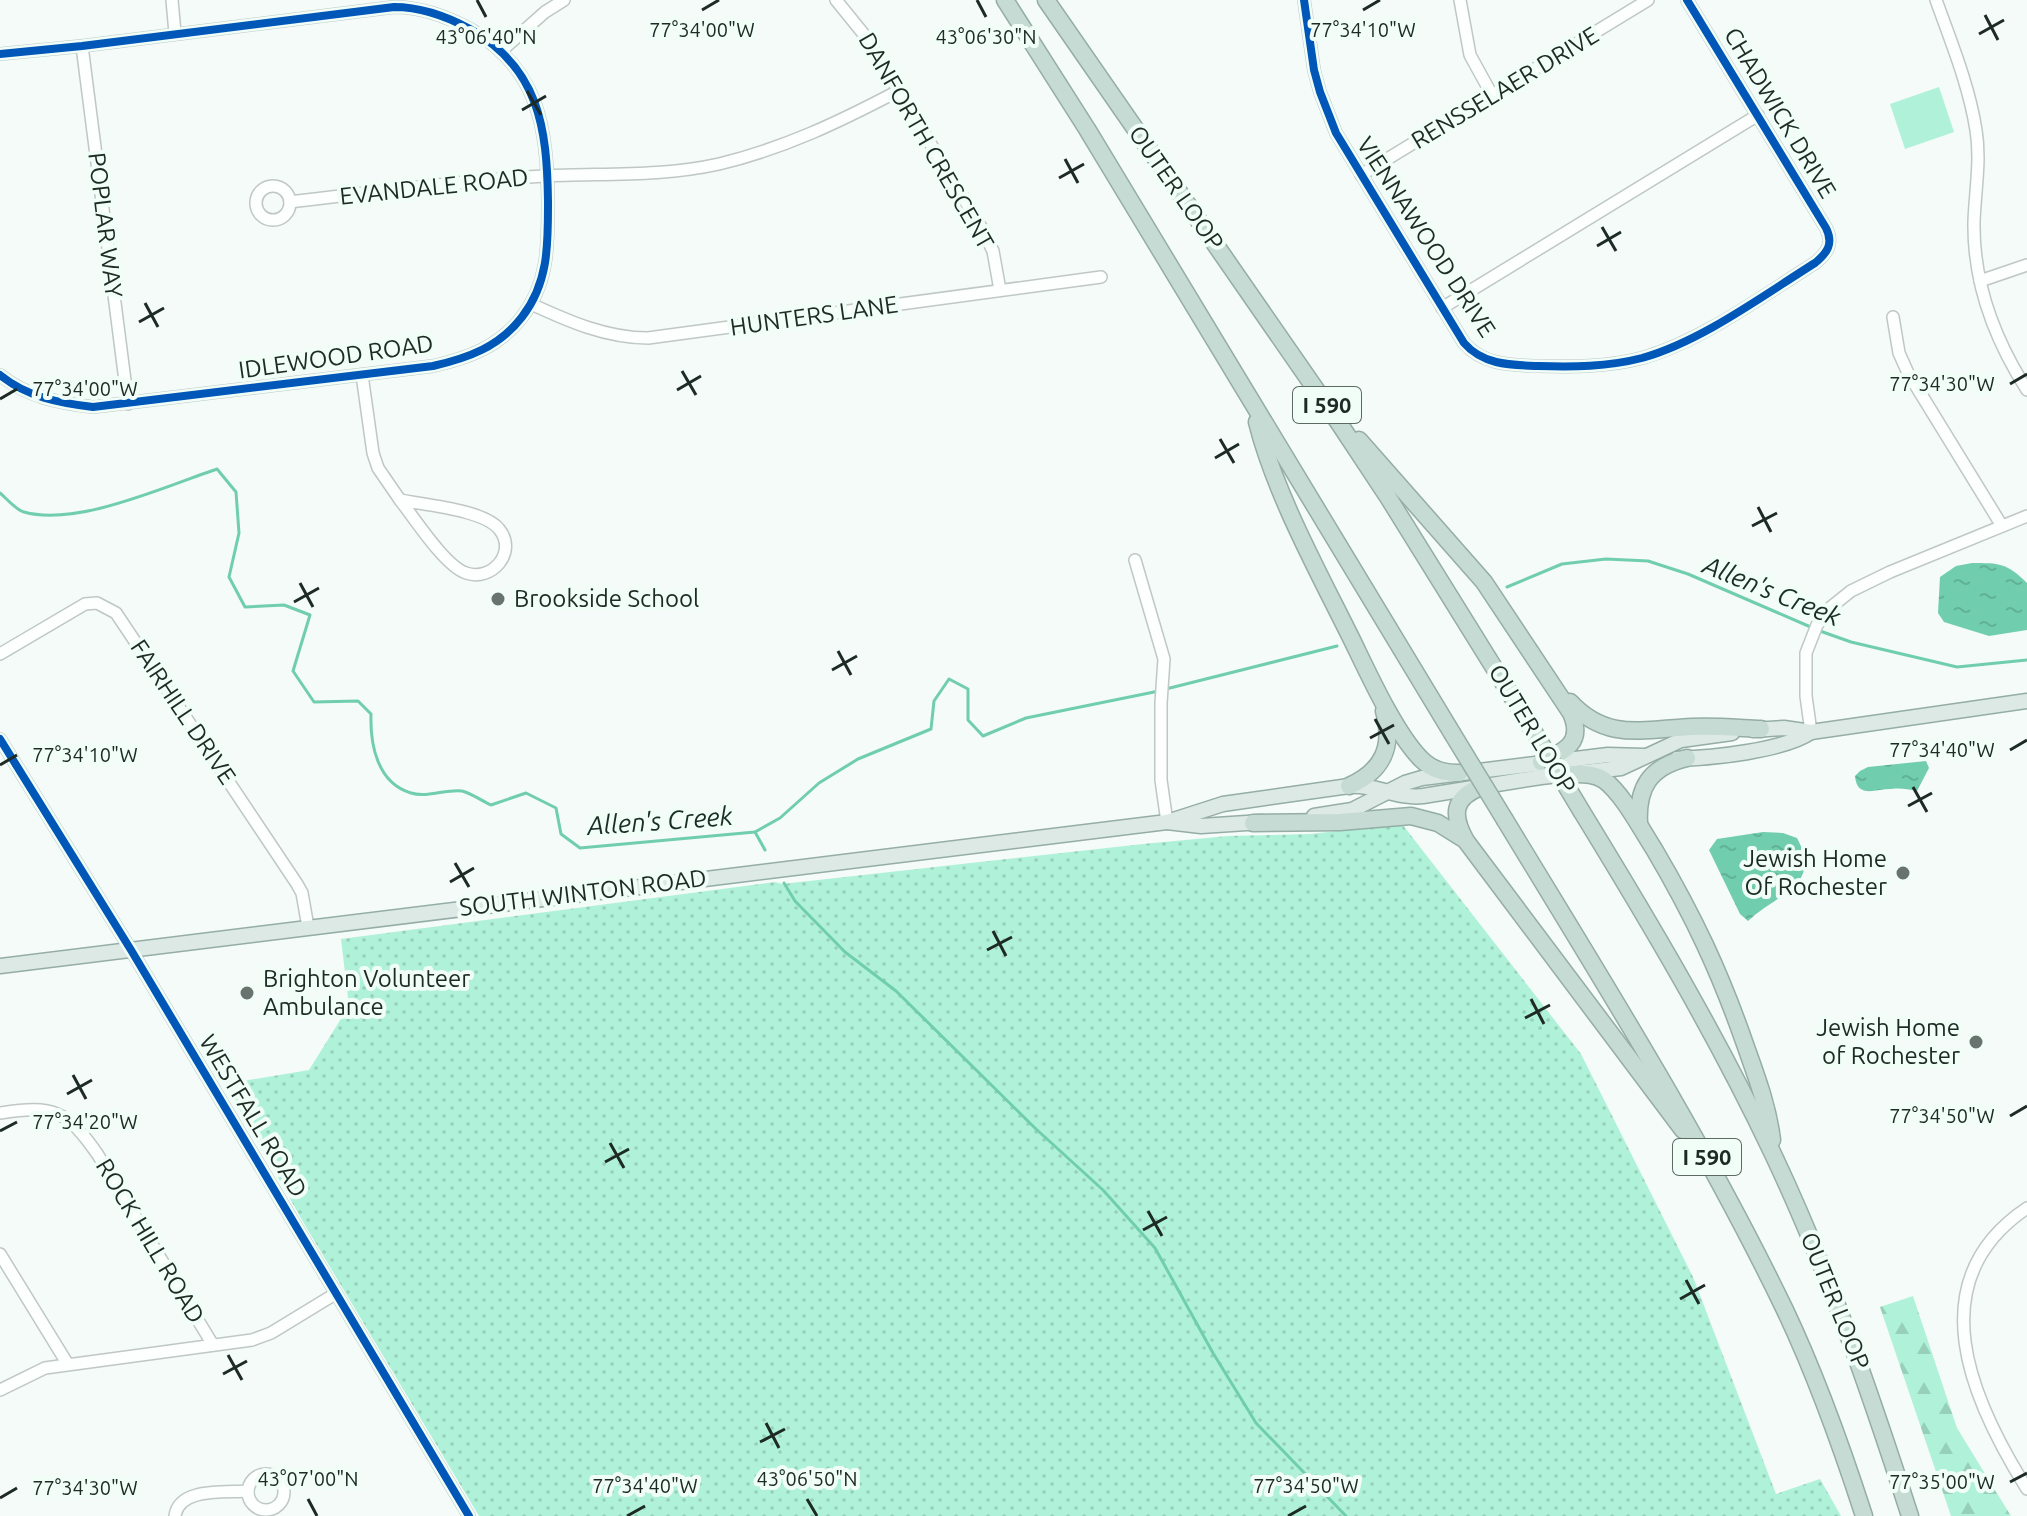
<svg xmlns="http://www.w3.org/2000/svg" width="2027" height="1516" font-family="Ubuntu,sans-serif">
	<defs>
		<pattern id="grass-dots" width="8" height="8" patternUnits="userSpaceOnUse" patternTransform="scale(2)"><rect width="8" height="8" fill="#b0f2d9"/><path d="M2 2h.1M6 6h.1" fill="none" stroke="#97d0ba" stroke-width="1.8" stroke-linecap="round"/></pattern>
		<pattern id="forest-firs" width="22" height="20" patternUnits="userSpaceOnUse" patternTransform="scale(2)"><rect width="22" height="20" fill="#b0f2d9"/><path d="M5 1l3.5 6h-7zM16 11l3.5 6h-7z" fill="#97d0ba"/></pattern>
		<pattern id="water-ripples" width="26" height="14" patternUnits="userSpaceOnUse" patternTransform="scale(2)"><rect width="26" height="14" fill="#70ceaf"/><path d="M2 4q2-2 4 0t4 0M15 11q2-2 4 0t4 0" fill="none" stroke="#61b196"/></pattern>
	</defs>
	<rect width="100%" height="100%" fill="#f4fbf8"/>
	<path fill="url(#grass-dots)" d="M1402 824 1581 1054 1693 1277 1776 1494 1820 1479 1841 1516H479L306 1227 225 1084 309 1070 349 1006 341 939 775 882 782 884 1143 844 1228 836 1310 834Z"/>
	<path fill="url(#forest-firs)" d="M1913 1296 1957 1428 2011 1516H1951L1880 1307Z"/>
	<path fill="#b0f2d9" d="M1939 87 1954 132 1905 149 1890 104Z"/>
	<g fill="url(#water-ripples)">
		<path d="M1972 563C1999 563 2007 563 2027 583V630L1989 636 1944 622 1938 613 1940 577 1956 566Z"/>
		<path d="M1926 761 1929 768 1917 791C1908 789 1900 788 1891 789 1875 789 1857 799 1855 776L1860 771 1868 767Z"/>
		<path d="M1763 832 1783 833 1797 838C1823 886 1778 893 1748 921L1740 914 1709 850 1717 839Z"/>
	</g>
	<g fill="none" stroke-linecap="round" stroke-linejoin="round">
		<g stroke="#70ceaf" stroke-width="3">
			<path d="M0 493C7 499 16 510 24 512 77 527 166 486 217 469L236 492 239 533 229 577 245 607 284 605 310 615 293 671 314 702 358 701 371 714C370 744 377 783 411 793 427 798 446 789 462 791 471 793 482 801 491 805L526 793 556 808 561 834 580 848 755 832 780 818 819 783 858 759 931 729 934 701 949 679 968 689V720L983 736 1026 718 1159 691"/>
			<path d="M1507 587 1562 564 1606 559 1648 561 1688 574 1813 628"/>
			<path d="M1820 631 1851 642 1957 667 2027 660"/>
			<path d="M1166 689 1337 646"/>
			<path d="M755 832 765 850"/>
			<path d="M784 883 795 901 845 952 896 991 1036 1129 1103 1190 1155 1248 1213 1353 1256 1423 1346 1516"/>
		</g>
		<g stroke="#bfc8c4" stroke-width="14">
			<g id="minor">
				<path d="M172 0 175 33"/>
				<path d="M836 0 866 37 981 227 993 251 1000 290"/>
				<path d="M1304 0 1314 70 1320 92 1336 133 1464 343C1483 365 1510 365 1538 366 1573 367 1607 367 1642 358 1702 341 1762 296 1815 263 1827 253 1834 244 1826 228L1687 0"/>
				<path d="M1460 0 1470 55 1492 95"/>
				<path d="M1936 0C1951 42 1969 85 1976 130 1981 161 1975 191 1974 222 1973 282 1995 340 2027 390"/>
				<path d="M82 46 128 404"/>
				<path d="M501 51 545 12 564 0"/>
				<path d="M0 54 82 46 394 7C421 7 446 16 470 29 539 68 547 128 548 201 548 244 549 282 522 317 499 347 468 358 433 366L93 407C59 403 27 397 0 375"/>
				<path d="M1361 175 1648 0"/>
				<circle cx="273" cy="203" r="17"/>
				<path d="M290 202C375 192 459 181 544 176 602 173 661 177 719 164 785 148 839 122 898 91"/>
				<path d="M1980 281 2027 265"/>
				<path d="M531 304C568 321 606 338 648 338L1101 277"/>
				<path d="M1442 308 1758 115"/>
				<path d="M1893 317 1899 353 1908 373 2002 526"/>
				<path d="M362 375 373 453 378 468 400 500"/>
				<path d="M400 500C425 505 484 510 499 529 518 552 492 582 466 573 445 566 415 519 400 500Z"/>
				<path d="M1135 560 1164 659 1161 703V780L1167 822"/>
				<path d="M0 654 85 604 97 603 116 613 297 884 302 893 308 927"/>
				<path d="M1811 732 1806 696V653L1817 625 1831 607 1851 591 1890 572 2027 516"/>
				<path d="M0 739 131 950 469 1516"/>
				<path d="M0 1113C54 1105 67 1110 98 1155L213 1345"/>
				<path d="M2027 1208C1918 1281 1971 1400 2027 1489"/>
				<path d="M0 1254 67 1363"/>
				<path d="M0 1390 45 1368 252 1340 271 1333 335 1294"/>
				<circle cx="266" cy="1492" r="18"/>
				<path d="M175 1516C179 1487 225 1493 248 1491"/>
			</g>
		</g>
		<g stroke="#95ada6" stroke-width="17">
			<g id="major">
				<path d="M1753 730 1784 728 1811 732 2027 701"/>
				<path d="M1677 759C1711 758 1783 751 1811 732"/>
				<path d="M1314 816 1352 810 1405 783 1422 778 1608 755 1644 756"/>
				<path d="M1167 822 1201 826 1262 822"/>
				<path d="M0 966 1167 822 1223 804 1349 786C1375 784 1398 799 1423 796L1541 777 1621 768 1681 740 1732 733"/>
			</g>
		</g>
		<g stroke="#95ada6" stroke-width="19">
			<g id="highway">
				<path d="M1005 0 1087 129 1452 733"/>
				<path d="M1046 0 1339 423 1388 497 1529 724"/>
				<path d="M1257 422C1275 494 1320 575 1353 642 1369 675 1396 734 1421 759 1432 770 1444 773 1459 773"/>
				<path d="M1359 440 1484 582 1571 713C1584 742 1566 751 1541 762"/>
				<path d="M1570 702C1607 742 1644 729 1692 727 1715 726 1738 728 1761 729"/>
				<path d="M1575 774C1585 774 1595 774 1604 780 1623 794 1641 829 1654 849 1694 917 1720 972 1746 1047 1757 1078 1768 1107 1772 1140"/>
				<path d="M1349 786C1383 771 1394 746 1384 711"/>
				<path d="M1481 787C1452 798 1452 816 1466 841L1683 1130"/>
				<path d="M1582 812C1650 923 1716 1034 1772 1152 1828 1270 1870 1392 1910 1516"/>
				<path d="M1505 820C1602 980 1702 1138 1784 1308 1816 1375 1841 1445 1864 1516"/>
				<path d="M1253 823 1340 822 1411 816 1438 823 1462 838"/>
				<path d="M1639 824C1637 788 1649 767 1687 758"/>
			</g>
		</g>
		<use href="#minor" stroke="#fdfefe" stroke-width="11"/>
		<use href="#major" stroke="#dce9e5" stroke-width="14"/>
		<use href="#highway" stroke="#c5dbd4" stroke-width="16"/>
		<g stroke="#95ada6" stroke-width="19" stroke-linecap="butt">
			<g id="highway-bridge">
				<path d="M1529 724 1582 812"/>
				<path d="M1452 733 1505 820"/>
			</g>
		</g>
		<use href="#highway-bridge" stroke="#c5dbd4" stroke-width="16"/>
		<g stroke="#f1fef8" stroke-width="13">
			<g id="cycleway">
				<path d="M1304 0 1314 70 1320 92 1336 133 1464 343C1483 365 1510 365 1538 366 1573 367 1607 367 1642 358 1702 341 1762 296 1815 263 1827 253 1834 244 1826 228L1687 0"/>
				<path d="M0 54 82 46 394 7C421 7 446 16 470 29 539 68 547 128 548 201 548 244 549 282 522 317 499 347 468 358 433 366L93 407C59 403 27 397 0 375"/>
				<path d="M0 739 131 950 469 1516"/>
			</g>
		</g>
		<use href="#cycleway" stroke="#0057b8" stroke-width="8"/>
	</g>
	<path fill="none" stroke="#1d2a25" stroke-width="3" d="M477 0 486 17M977 0 986 17M702 10 719 0M1363 10 1380 0M1985 15 1998 40M1979 34 2004 20M527 91 541 115M522 110 546 96M1065 159 1078 183M1059 178 1084 164M1602 227 1616 251M1597 246 1621 232M145 303 158 327M139 322 164 308M682 371 696 395M2010 384 2027 374M677 390 701 376M0 399 17 389M1220 439 1234 463M1215 458 1239 444M1758 507 1771 532M1752 526 1777 513M300 583 313 607M294 602 319 588M838 651 851 675M832 670 857 656M1375 719 1389 744M1370 738 1394 725M2010 750 2027 740M0 765 17 755M1913 787 1927 812M1908 806 1932 793M455 863 469 887M450 882 474 868M993 931 1006 956M987 950 1012 937M1531 999 1544 1024M1525 1018 1550 1005M73 1075 86 1099M67 1094 92 1080M2010 1116 2027 1106M0 1131 17 1122M610 1143 624 1168M605 1162 629 1149M1148 1211 1162 1236M1143 1230 1167 1217M1686 1280 1699 1304M1680 1299 1705 1285M228 1355 242 1380M223 1374 247 1361M766 1423 779 1448M760 1442 785 1429M2010 1482 2027 1473M0 1498 17 1488M308 1499 317 1516M807 1499 817 1516M627 1516 645 1506M1288 1516 1306 1506"/>
	<g fill="#68736f" stroke="#f1fef8" stroke-width="3">
		<circle cx="498" cy="599" r="8"/>
		<circle cx="1903" cy="873" r="8"/>
		<circle cx="247" cy="993" r="8"/>
		<circle cx="1976" cy="1042" r="8"/>
	</g>
	<g text-anchor="middle" stroke-width="8" stroke-linejoin="round" paint-order="stroke">
		<g fill="#f1fef8" stroke="#5d6a64" stroke-width="2">
			<rect x="1293" y="387" width="68" height="36" rx="6"/>
			<rect x="1673" y="1139" width="68" height="36" rx="6"/>
		</g>
		<g font-size="22" font-weight="bold" fill="#1d2a25">
			<text x="1327" y="413">I 590</text>
			<text x="1707" y="1165">I 590</text>
		</g>
		<g font-size="24" fill="#1d2a25" stroke="#f1fef8">
			<text transform="translate(1505 88) rotate(-31)" y="8">RENSSELAER DRIVE</text>
			<text transform="translate(1780 113) rotate(59)" y="8">CHADWICK DRIVE</text>
			<text transform="translate(926 141) rotate(60)" y="8">DANFORTH CRESCENT</text>
			<text transform="translate(434 187) rotate(-6)" y="8">EVANDALE ROAD</text>
			<text transform="translate(1176 188) rotate(55)" y="8">OUTER LOOP</text>
			<text transform="translate(105 225) rotate(83)" y="8">POPLAR WAY</text>
			<text transform="translate(1426 237) rotate(57)" y="8">VIENNAWOOD DRIVE</text>
			<text transform="translate(814 316) rotate(-8)" y="8">HUNTERS LANE</text>
			<text transform="translate(336 357) rotate(-8)" y="8">IDLEWOOD ROAD</text>
			<text transform="translate(183 712) rotate(56)" y="8">FAIRHILL DRIVE</text>
			<text transform="translate(1532 729) rotate(59)" y="8">OUTER LOOP</text>
			<text transform="translate(583 893) rotate(-7)" y="8">SOUTH WINTON ROAD</text>
			<text transform="translate(253 1116) rotate(59)" y="8">WESTFALL ROAD</text>
			<text transform="translate(150 1241) rotate(59)" y="8">ROCK HILL ROAD</text>
			<text transform="translate(1835 1301) rotate(68)" y="8">OUTER LOOP</text>
		</g>
		<g font-size="24" fill="#1d2a25" stroke="#f1fef8" text-anchor="start">
			<text x="514" y="607">Brookside School</text>
			<text x="1887" y="867" text-anchor="end">Jewish Home<tspan x="1887" dy="28">Of Rochester</tspan></text>
			<text x="263" y="987">Brighton Volunteer<tspan x="263" dy="28">Ambulance</tspan></text>
			<text x="1960" y="1036" text-anchor="end">Jewish Home<tspan x="1960" dy="28">of Rochester</tspan></text>
		</g>
		<g font-size="26" font-style="italic" fill="#192f26" stroke="#f1fef8">
			<text transform="translate(1772 591) rotate(22)" y="9">Allen's Creek</text>
			<text transform="translate(660 821) rotate(-4)" y="9">Allen's Creek</text>
		</g>
	</g>
	<g font-size="20" text-anchor="middle" fill="#1d2a25" stroke="#f1fef8" stroke-width="8" stroke-linejoin="round" paint-order="stroke">
		<text x="702" y="37">77°34'00"W</text>
		<text x="1363" y="37">77°34'10"W</text>
		<text x="486" y="44">43°06'40"N</text>
		<text x="986" y="44">43°06'30"N</text>
		<text x="1942" y="391">77°34'30"W</text>
		<text x="85" y="396">77°34'00"W</text>
		<text x="1942" y="757">77°34'40"W</text>
		<text x="85" y="762">77°34'10"W</text>
		<text x="1942" y="1123">77°34'50"W</text>
		<text x="85" y="1129">77°34'20"W</text>
		<text x="308" y="1486">43°07'00"N</text>
		<text x="807" y="1486">43°06'50"N</text>
		<text x="1942" y="1489">77°35'00"W</text>
		<text x="645" y="1493">77°34'40"W</text>
		<text x="1306" y="1493">77°34'50"W</text>
		<text x="85" y="1495">77°34'30"W</text>
	</g>
</svg>
